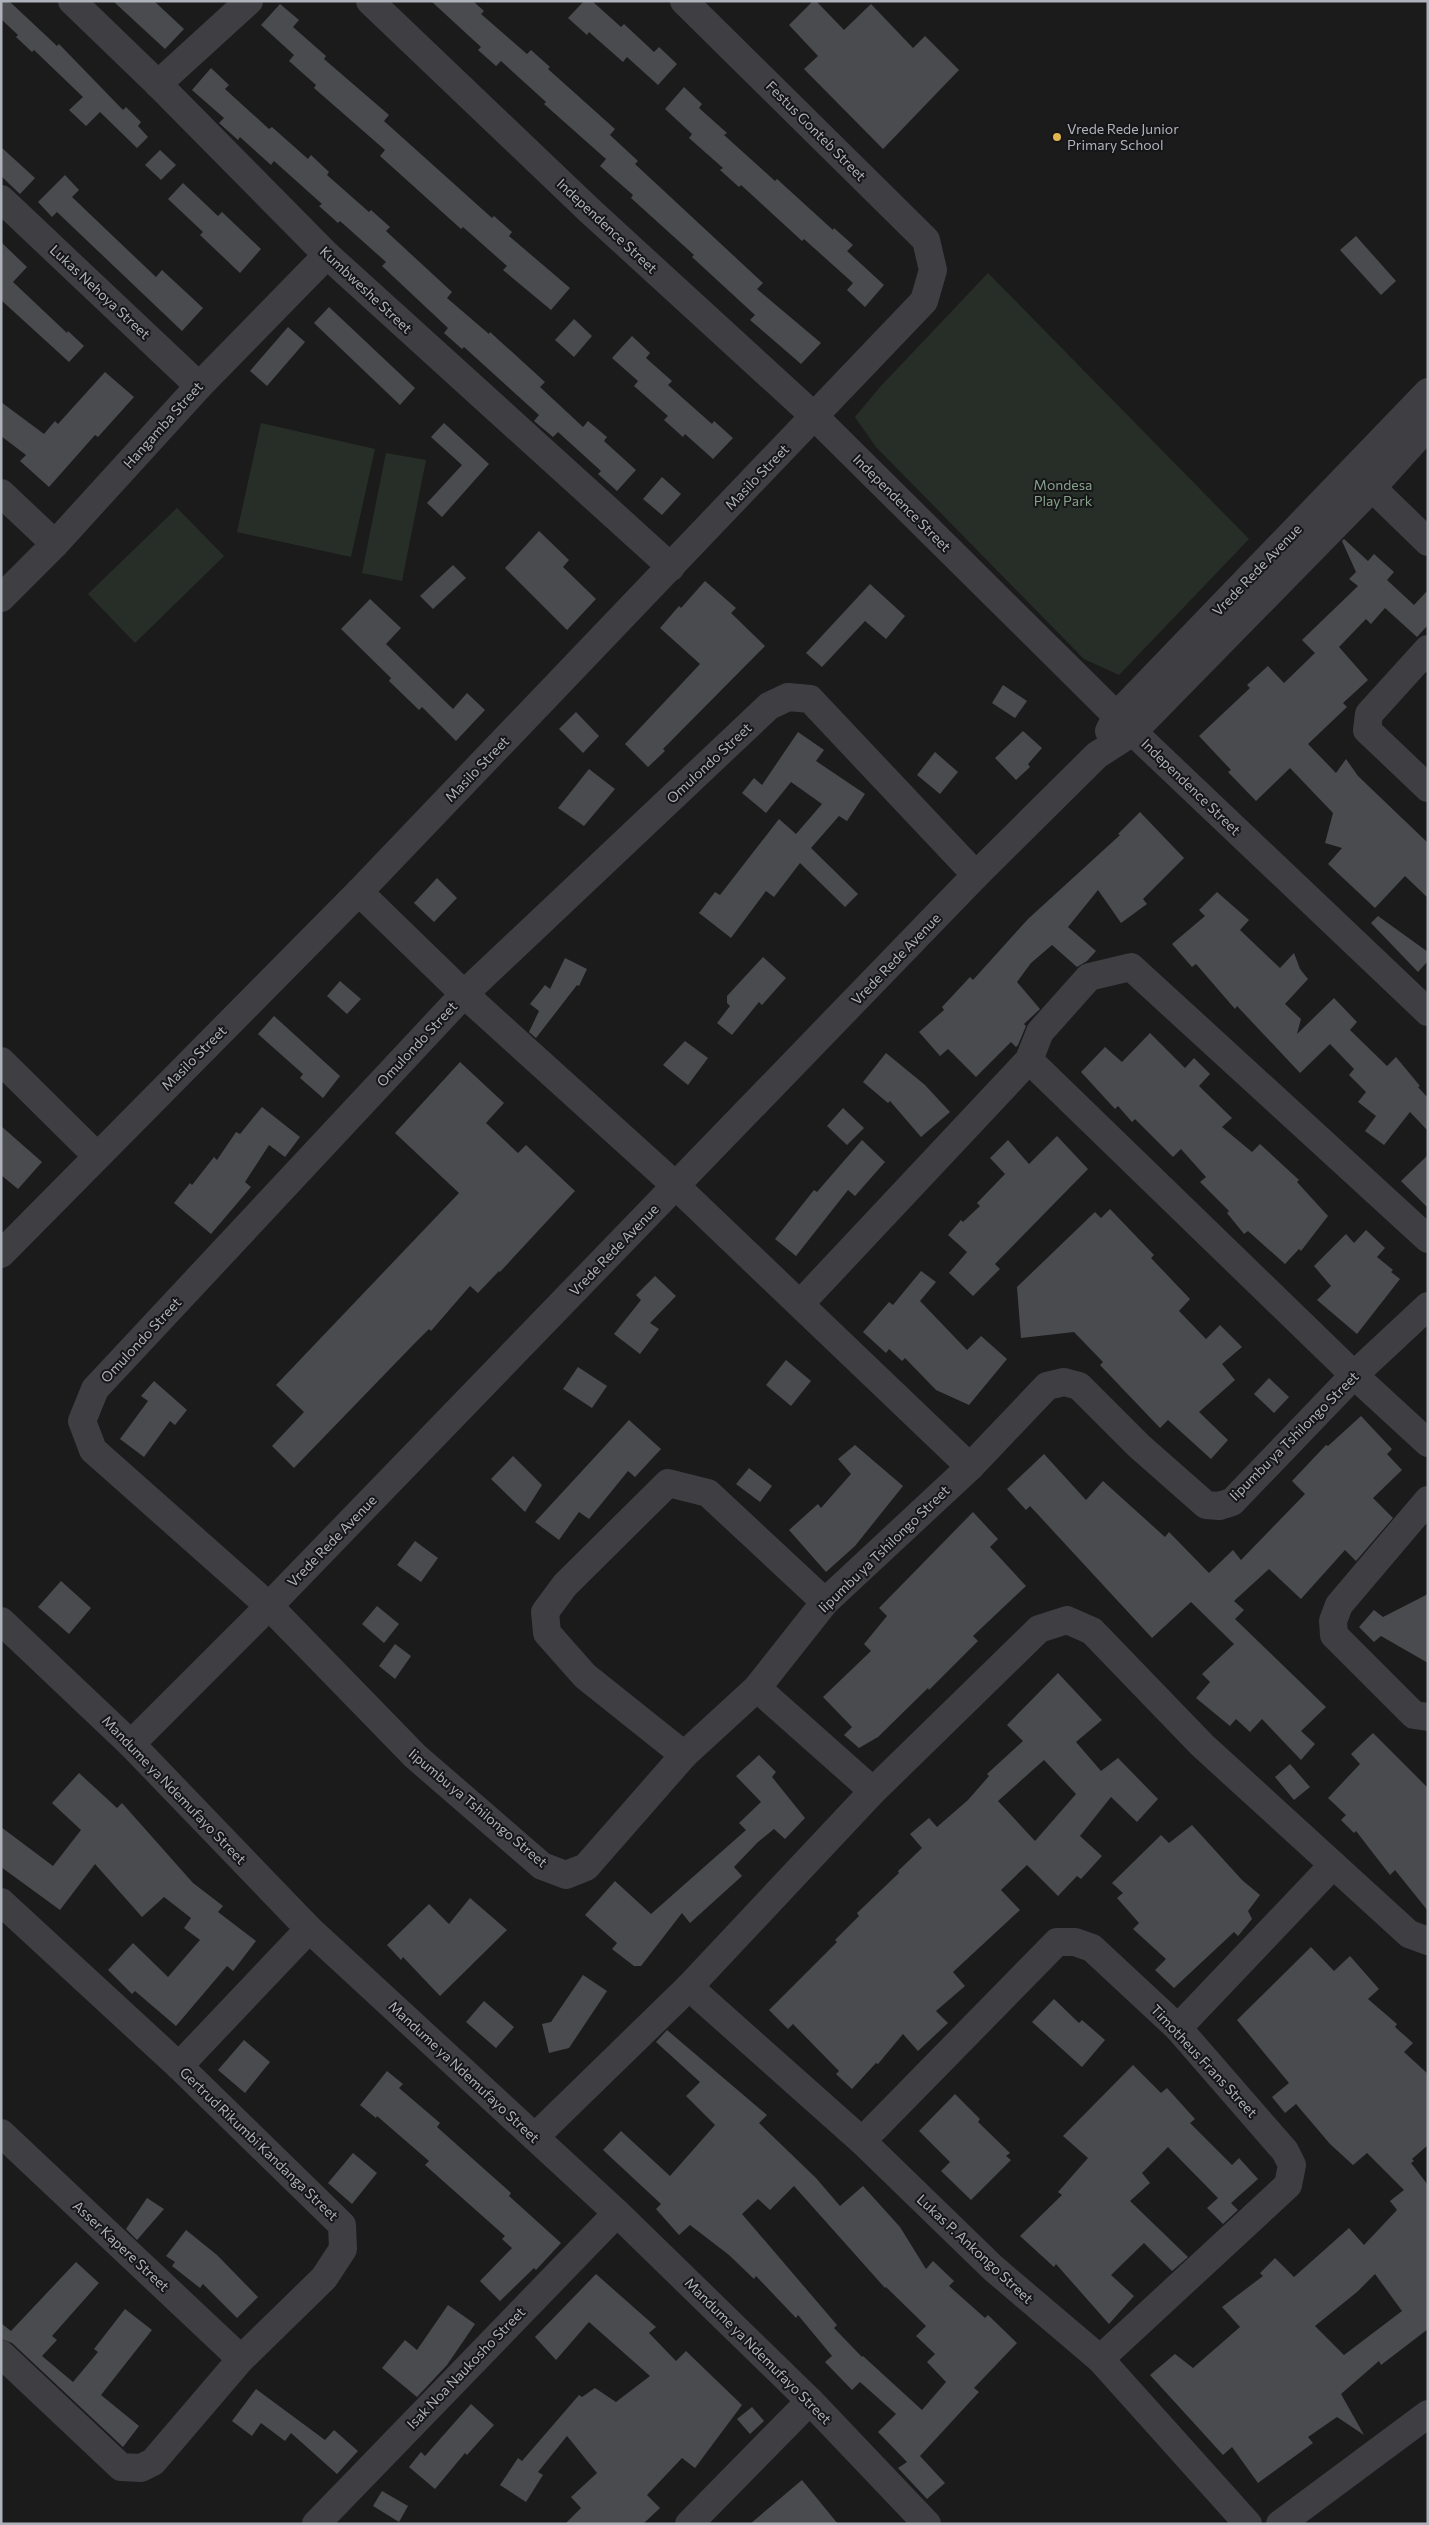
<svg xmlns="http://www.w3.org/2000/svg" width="1429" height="2525" font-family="Commissioner,sans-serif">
	<rect width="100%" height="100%" fill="#1b1b1c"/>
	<g fill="#272e28">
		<path d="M988 273 1249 539 1119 675 1084 659 876 447 855 417 880 387Z"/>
		<path d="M261 423 375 449 351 557 237 532Z"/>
		<path d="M386 453 426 460 402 581 362 573Z"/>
		<path d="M177 508 224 556 135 643 88 594Z"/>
	</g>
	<g fill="#4a4b4e" fill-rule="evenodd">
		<path d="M1 1H9L57 46 59 44 123 110 126 107 141 122 138 126 148 137 137 148 100 112 86 126 69 110 83 97 34 50 32 52 16 37 18 35 1 19Z"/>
		<path d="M113 1H154L184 29 165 49Z"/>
		<path d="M431 1H473L484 11 481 14 527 54 531 50 550 67 548 69 615 129 610 135 638 161 635 164 763 283 757 289 821 343 801 364 750 320 755 315 692 257 694 255 631 198 633 195 600 166 606 159 544 104 546 102 501 61 496 66 478 50 481 47Z"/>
		<path d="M584 1H592L621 27 624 24 654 52 659 47 677 64 658 85 627 57 623 62 589 32 587 35 568 18Z"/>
		<path d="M813 1H816L844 30 871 4 913 48 925 36 959 70 883 149 804 69 818 56 789 25Z"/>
		<path d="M280 4 299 20 293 27 326 56 324 59 389 115 384 121 492 218 494 216 512 232 509 236 570 288 551 310 503 270 507 266 463 227 461 229 380 156 385 150 314 88 316 85 289 61 294 55 261 25Z"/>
		<path d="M211 68 229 85 225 89 269 129 272 127 308 159 311 155 329 172 327 175 369 212 371 210 390 227 386 231 452 292 447 298 489 334 490 332 545 382 540 387 583 427 588 421 607 437 604 441 636 470 617 491 598 474 601 471 558 432 553 437 534 421 539 415 464 347 462 349 444 333 448 328 382 266 386 262 340 221 338 223 319 206 322 204 274 161 271 165 240 137 238 140 219 123 224 118 192 90Z"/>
		<path d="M684 87 702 104 699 108 727 133 724 135 775 181 777 179 833 230 834 228 853 245 847 251 884 285 865 307 847 290 853 283 804 239 802 241 741 185 739 187 720 170 723 168 689 138 692 134 665 109Z"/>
		<path d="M1 147 35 178 20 194 1 176Z"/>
		<path d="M160 150 176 165 161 180 145 165Z"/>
		<path d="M65 175 79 190 72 197 116 239 156 277 162 270 203 308 182 331 57 212 52 217 38 202Z"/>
		<path d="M183 183 218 216 222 212 261 249 240 273 200 235 203 232 168 199Z"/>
		<path d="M1356 236 1396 281 1381 295 1340 250Z"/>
		<path d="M1 242 27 267 13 282 67 333 68 331 84 346 69 362 1 300Z"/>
		<path d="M329 307 415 388 400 405 314 323Z"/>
		<path d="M574 319 592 336 574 357 555 340Z"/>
		<path d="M288 327 305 342 267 386 250 371Z"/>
		<path d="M632 336 650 353 646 358 672 381 668 385 712 424 714 421 733 438 713 459 685 434 683 437 664 420 668 416 634 386 638 381 612 358Z"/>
		<path d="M105 372 134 397 98 437 95 435 49 487 20 461 26 455 1 436V402L44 434 55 421 58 424Z"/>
		<path d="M444 423 489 464 442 517 427 503 462 465 431 437Z"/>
		<path d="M662 477 681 494 662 515 643 499Z"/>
		<path d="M539 531 569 560 563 567 596 599 567 630 505 568Z"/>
		<path d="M1344 539 1368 561 1374 554 1394 572 1387 580 1414 605 1428 590V625L1417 637 1385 608 1371 624 1366 619 1339 647 1368 680 1343 703 1347 707 1308 744 1336 773 1346 759 1358 776 1428 843V898L1405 876 1375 908 1328 864 1342 848 1325 843 1333 813 1290 768 1256 801 1228 772 1231 770 1199 736 1250 688 1247 685 1268 666 1284 683 1315 653 1302 640 1358 586 1349 579 1356 572 1342 541Z"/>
		<path d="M453 565 466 578 433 609 420 596Z"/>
		<path d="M705 581 736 608 731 613 765 646 663 749 665 751 648 767 625 744 700 664 660 628 679 606 681 608Z"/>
		<path d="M870 584 905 616 886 639 865 621 822 667 806 653Z"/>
		<path d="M370 599 401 628 386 644 453 709 467 693 485 710 456 741 422 707 419 710 389 681 391 678 341 629Z"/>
		<path d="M1003 685 1027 701 1015 718 992 703Z"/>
		<path d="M576 712 599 736 583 753 559 729Z"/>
		<path d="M1023 731 1042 748 1028 764 1030 767 1016 780 995 758Z"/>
		<path d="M798 732 824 750 816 761 865 794 847 821 839 816 811 848 858 894 845 907 800 863 774 897 766 891 731 938 699 913 715 892 720 895 779 819 796 834 822 804 791 782 766 813 742 793 754 778 762 785Z"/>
		<path d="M935 752 958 772 940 794 917 775Z"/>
		<path d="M589 769 615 789 584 826 558 808Z"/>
		<path d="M1140 812 1184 858 1143 899 1147 904 1121 923 1098 890 1068 927 1096 951 1087 961 1077 967 1052 945 1031 963 1017 982 1040 1009 1024 1024 1026 1026 1018 1045 1016 1047 1011 1042 976 1077 948 1049 940 1056 919 1032 944 1010 942 1007 970 977 973 980 1028 919 1120 835 1118 834Z"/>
		<path d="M437 878 457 898 434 922 414 903Z"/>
		<path d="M1217 892 1249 920 1240 930 1280 968 1294 953 1300 969 1308 979 1285 1004 1301 1019 1297 1034 1334 998 1357 1022 1350 1030 1387 1066 1396 1057 1420 1086 1418 1087 1428 1098V1131L1410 1112 1384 1145 1365 1131 1376 1116 1358 1102 1366 1092 1349 1075 1354 1069 1330 1044 1300 1073 1237 1006 1235 1009 1196 964 1192 967 1172 944 1205 916 1199 910Z"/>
		<path d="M1378 916 1428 952V961L1418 972 1371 923Z"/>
		<path d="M763 957 786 978 762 1005 759 1002 732 1035 717 1023 730 1006 727 1003V996Z"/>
		<path d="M565 958 587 969 579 986 577 985 536 1038 529 1032 539 1011 530 1004 545 985 550 989Z"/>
		<path d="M340 981 361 999 347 1014 327 996Z"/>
		<path d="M274 1016 340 1076 323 1098 300 1078 303 1074 258 1034Z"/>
		<path d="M1150 1033 1185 1068 1194 1058 1210 1074 1199 1086 1232 1118 1222 1127 1252 1152 1260 1144 1299 1180 1297 1182 1328 1216 1301 1251 1299 1249 1285 1264 1248 1231 1244 1234 1227 1213 1229 1211 1200 1182 1206 1177 1181 1149 1173 1157 1135 1119 1132 1122 1118 1106 1115 1109 1081 1072 1105 1047 1122 1062Z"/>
		<path d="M685 1041 708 1058 688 1085 663 1065Z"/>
		<path d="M886 1053 925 1085 950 1112 921 1137 890 1101 888 1103 863 1082Z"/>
		<path d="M460 1062 504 1103 486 1123 518 1153 526 1145 575 1191 500 1272 499 1271 478 1293 470 1286 431 1331 429 1329 413 1345 294 1468 272 1446 304 1412 276 1385 459 1193 395 1133Z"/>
		<path d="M262 1107 300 1137 285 1157 269 1145 245 1182 251 1187 211 1234 174 1203 190 1183 192 1185 214 1157 217 1160 236 1132 240 1134Z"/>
		<path d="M843 1108 864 1128 847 1145 827 1126Z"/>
		<path d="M1 1126 42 1162 18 1189 1 1175Z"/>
		<path d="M1057 1136 1088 1169 995 1264 1000 1269 973 1296 949 1273 967 1252 948 1235 961 1220 963 1222 980 1206 977 1203 1005 1174 990 1158 1008 1140 1029 1164Z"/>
		<path d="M862 1140 885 1162 855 1196 848 1190 796 1256 775 1239 814 1190 817 1192Z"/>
		<path d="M1428 1155V1208L1401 1181Z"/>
		<path d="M1110 1209 1154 1255 1151 1258 1190 1299 1179 1311 1206 1339 1220 1325 1242 1347 1222 1364 1235 1380 1199 1412 1228 1440 1211 1459 1168 1420 1160 1428 1100 1365 1103 1362 1074 1332 1021 1338 1017 1287 1095 1212 1101 1218Z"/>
		<path d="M1366 1230 1385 1248 1377 1257 1393 1270 1391 1272 1400 1279 1357 1334 1317 1300 1331 1286 1314 1266 1346 1234 1354 1243Z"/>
		<path d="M921 1271 936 1282 920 1301 967 1350 981 1336 1007 1359 969 1405 936 1390 905 1358 902 1361 889 1349 886 1353 863 1332 889 1302 893 1305Z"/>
		<path d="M655 1276 676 1296 650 1323 659 1329 640 1354 614 1334 641 1300 636 1295Z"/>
		<path d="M786 1360 811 1381 791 1406 766 1385Z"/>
		<path d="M578 1367 607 1386 592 1408 563 1389Z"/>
		<path d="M1269 1378 1289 1397 1274 1413 1254 1394Z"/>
		<path d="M154 1381 187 1410 175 1425 170 1421 144 1457 120 1439 148 1401 141 1396Z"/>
		<path d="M1361 1416 1392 1449 1387 1454 1402 1470 1373 1498 1393 1518 1356 1561 1345 1550 1301 1599 1269 1569 1234 1601 1244 1610 1235 1619 1326 1707 1301 1731 1315 1744 1301 1760 1262 1719 1250 1732 1236 1719 1230 1726 1196 1698 1210 1682 1202 1674 1234 1644 1191 1602 1152 1638 1030 1506 1026 1510 1007 1489 1044 1454 1086 1500 1103 1481 1165 1537 1169 1532 1209 1573 1233 1550 1241 1560 1305 1494 1292 1481 1326 1445 1328 1446Z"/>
		<path d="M629 1420 661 1449 635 1477 628 1471 589 1519 579 1512 559 1540 535 1522Z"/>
		<path d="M855 1445 903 1486 855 1546 826 1572 789 1530 818 1504 821 1508 851 1474 838 1459Z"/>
		<path d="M513 1456 542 1485 525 1512 491 1479Z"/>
		<path d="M749 1468 772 1486 760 1502 736 1484Z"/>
		<path d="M973 1512 998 1539 990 1547 1026 1586 973 1636 978 1641 929 1690 928 1688 878 1737 859 1748 844 1735 852 1727 823 1697 871 1651 864 1644 887 1616 879 1608Z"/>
		<path d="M415 1541 438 1558 421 1582 397 1565Z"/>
		<path d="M61 1581 91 1608 69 1634 38 1607Z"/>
		<path d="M1428 1594V1663L1381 1636 1374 1642 1359 1627 1374 1610 1383 1617Z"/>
		<path d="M377 1606 399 1624 384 1643 362 1624Z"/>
		<path d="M395 1644 411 1656 395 1679 379 1666Z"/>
		<path d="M1058 1673 1102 1720 1076 1742 1101 1771 1118 1758 1158 1799 1137 1822 1111 1797 1080 1836 1102 1856 1081 1879 1077 1876 1058 1896 1027 1865 1001 1890 1020 1910 953 1972 965 1986 936 2011 948 2023 918 2051 903 2034 878 2064 876 2063 852 2089 836 2074 839 2071 793 2024 788 2029 769 2010 837 1942 835 1940 859 1916 857 1913 899 1873 898 1871 922 1848 910 1834 929 1818 937 1827 968 1800 989 1776 987 1774 1023 1741 1007 1725ZM1044 1760 1076 1794 1035 1841 998 1801Z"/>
		<path d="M1373 1733 1428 1788V1911L1395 1870 1390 1875 1356 1831 1354 1833 1341 1820 1346 1815 1328 1798 1360 1764 1351 1754Z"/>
		<path d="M759 1755 776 1772 772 1777 805 1818 785 1839 774 1829 758 1842 734 1867 742 1876 690 1923 682 1913 641 1966H634L612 1949 617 1943 585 1915 615 1881 651 1914 746 1830 739 1823 761 1802 736 1776Z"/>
		<path d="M1290 1764 1310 1787 1294 1800 1275 1777Z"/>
		<path d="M79 1773 117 1808 122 1803 193 1883 223 1906 218 1912 256 1941 233 1971 227 1966 176 2026 135 1991 132 1994 108 1970 133 1943 168 1977 200 1940 184 1928 191 1918 164 1897 142 1917 95 1864 60 1910 1 1867V1827L53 1866 81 1830 52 1803Z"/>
		<path d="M1192 1825 1242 1880 1260 1895 1248 1911 1252 1919 1238 1936 1234 1932 1174 1988 1155 1970 1166 1959 1133 1929 1139 1923 1117 1898 1123 1893 1112 1883 1161 1835 1169 1843Z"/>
		<path d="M470 1898 507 1930 440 1996 403 1957 401 1960 387 1945 429 1904 449 1924Z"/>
		<path d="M1311 1947 1334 1971 1350 1956 1379 1989 1368 1999 1397 2024 1395 2027 1413 2043 1404 2052 1428 2074V2145L1412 2159 1414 2161 1411 2163 1428 2185V2329L1381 2365 1379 2361 1341 2394 1364 2435 1337 2417 1308 2437 1313 2443 1258 2483 1232 2447 1223 2455 1150 2375 1175 2354 1193 2368 1240 2327 1222 2307 1263 2276 1260 2273 1275 2258 1294 2277 1349 2228 1364 2245 1397 2210 1390 2201 1404 2190 1367 2153 1353 2165 1330 2144 1296 2104 1285 2113 1272 2097 1289 2083 1237 2020ZM1375 2274 1402 2311 1344 2355 1315 2326 1357 2292Z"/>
		<path d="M583 1975 607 1991 569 2048 549 2053 542 2024 551 2022Z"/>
		<path d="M1054 1999 1079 2023 1082 2020 1105 2040 1082 2067 1032 2022Z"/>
		<path d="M484 2001 514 2027 496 2048 466 2022Z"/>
		<path d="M667 2030 767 2115 759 2123 816 2178 840 2206 863 2186 900 2227 926 2269 933 2261 954 2281 949 2286 985 2318 988 2315 1017 2343 974 2388 979 2392 920 2456 945 2483 927 2499 898 2468 907 2462 878 2432 896 2414 860 2382 852 2390 825 2362 832 2356 798 2315 796 2318 756 2276 754 2279 729 2255 690 2225 679 2235 656 2209 661 2204 603 2150 621 2131 670 2176 715 2125 686 2096 700 2082 656 2042ZM794 2186 885 2288 886 2287 926 2326 916 2336 935 2354 927 2362 946 2382 922 2410 863 2356 862 2357 834 2328 837 2325 742 2214 758 2199 770 2210Z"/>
		<path d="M244 2040 270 2062 245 2093 218 2070Z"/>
		<path d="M1133 2065 1161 2093 1167 2088 1195 2119 1190 2123 1232 2165 1239 2158 1258 2179 1231 2203 1238 2210 1223 2224 1207 2208 1218 2198 1168 2147 1142 2173 1150 2183 1130 2201 1188 2257 1172 2271 1144 2243 1111 2275 1134 2296 1109 2324 1056 2264 1054 2267 1020 2236 1062 2195 1058 2192 1088 2158 1063 2136Z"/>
		<path d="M387 2071 403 2084 399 2088 440 2123 437 2127 511 2193 509 2196 561 2243 536 2270 534 2268 500 2301 480 2281 512 2248 502 2239 505 2236 425 2165 429 2161 377 2116 376 2118 360 2105Z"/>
		<path d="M955 2094 980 2119 978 2122 1010 2153 1006 2156 1011 2160 971 2200 941 2171 950 2162 919 2131Z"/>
		<path d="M353 2153 377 2173 352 2204 328 2183Z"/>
		<path d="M147 2198 164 2209 137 2240 126 2229Z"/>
		<path d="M186 2230 217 2255 258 2297 237 2318 203 2284 200 2288 172 2266 175 2262 166 2256Z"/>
		<path d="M76 2262 99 2283 52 2336 57 2340 42 2356 73 2382 98 2352 94 2349 125 2309 152 2330 101 2395 139 2426 123 2447 12 2343 1 2339 2 2324 11 2331Z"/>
		<path d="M596 2274 656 2327 649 2333 676 2361 686 2351 742 2405 695 2468 682 2458 647 2495 660 2508 643 2524H565L581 2508 571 2497 597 2473 567 2436 538 2472 543 2475 526 2502 500 2485 518 2458 522 2461 579 2395 582 2397 595 2388 616 2402 650 2376 589 2322 556 2360 535 2337Z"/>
		<path d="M448 2305 475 2324 447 2365 417 2397 382 2368 405 2340 417 2350Z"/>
		<path d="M256 2389 325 2440 334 2430 358 2451 337 2474 291 2433 285 2441 261 2423 252 2436 232 2421Z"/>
		<path d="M471 2404 494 2425 467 2455 465 2453 435 2489 409 2467 421 2452 425 2456Z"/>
		<path d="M752 2407 764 2421 750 2434 737 2419Z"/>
		<path d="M802 2480 838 2524H750Z"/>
		<path d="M382 2491 408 2506 399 2522 373 2506Z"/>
	</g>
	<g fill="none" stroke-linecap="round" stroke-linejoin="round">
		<g stroke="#3e3e43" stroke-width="28">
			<path d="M72 1 158 84 327 255 671 567"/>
			<path d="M370 1 589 210 814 416 1133 732 1428 1012"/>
			<path d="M158 84 249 1"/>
			<path d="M1 199 199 386"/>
			<path d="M1359 475 1428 542"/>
			<path d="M1 493 55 544"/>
			<path d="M1 598 55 544 199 386 327 255"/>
			<path d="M1428 649 1369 714 1367 730 1428 788"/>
			<path d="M1109 731 1117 715 1428 392"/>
			<path d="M976 875 810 699 788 697 769 706 464 994 95 1389 82 1421 93 1450 269 1606 415 1756 542 1866 566 1875 586 1867 684 1755 757 1688 825 1602 970 1467 1047 1386 1064 1382 1079 1386 1139 1446 1206 1505 1219 1506 1232 1502 1354 1375 1428 1306"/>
			<path d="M359 892 464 994 676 1186 970 1467"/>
			<path d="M1029 1060 1354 1375 1428 1443"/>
			<path d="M1 1061 97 1156"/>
			<path d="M1 1254 359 892 924 301 933 270 926 240 684 1"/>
			<path d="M800 1304 1029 1060 1040 1032 1089 977 1131 967 1428 1239"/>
			<path d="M1428 1500 1339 1605 1333 1621 1334 1635 1414 1715 1428 1717"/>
			<path d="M1 1621 131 1744 309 1929 617 2213 810 2401 927 2524"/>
			<path d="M757 1688 873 1791"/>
			<path d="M131 1744 269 1606 976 875 1097 755 1133 732 1372 488 1428 426"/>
			<path d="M684 1755 585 1676 547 1633 545 1612 565 1585 668 1483 708 1493 825 1602"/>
			<path d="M1 1902 179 2066 342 2225 343 2249 324 2278 241 2359 153 2462 141 2468 121 2467 1 2354"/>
			<path d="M689 1987 862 2141 993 2268 1100 2359 1248 2524"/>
			<path d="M1178 2028 1333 1865"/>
			<path d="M179 2066 309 1929"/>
			<path d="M1 2133 241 2359"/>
			<path d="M535 2137 689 1987 873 1791 1039 1629 1067 1620 1092 1631 1202 1745 1409 1934 1428 1941"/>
			<path d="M862 2141 1057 1942H1075L1092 1948 1178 2028 1285 2151 1292 2165 1288 2185 1100 2359"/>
			<path d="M316 2524 617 2213"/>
			<path d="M689 2524 810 2401"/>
			<path d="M1280 2524 1428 2414"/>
		</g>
	</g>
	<circle fill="#e0b74f" stroke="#161517" stroke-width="2" cx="1057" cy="137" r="5"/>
	<g text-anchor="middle" stroke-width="4" stroke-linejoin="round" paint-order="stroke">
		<g font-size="14" fill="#aeb2ba" stroke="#161517" text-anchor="start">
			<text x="1067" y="134">Vrede Rede Junior<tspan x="1067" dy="16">Primary School</tspan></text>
		</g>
		<g font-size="14" fill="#aeb2ba" stroke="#161517">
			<text transform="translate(816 131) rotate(45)" y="5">Festus Gonteb Street</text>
			<text transform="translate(607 226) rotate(43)" y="5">Independence Street</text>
			<text transform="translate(366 290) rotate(43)" y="5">Kumbweshe Street</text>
			<text transform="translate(100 292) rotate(43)" y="5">Lukas Nehoya Street</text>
			<text transform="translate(163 425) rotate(-48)" y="5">Hangamba Street</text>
			<text transform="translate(757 477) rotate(-46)" y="5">Masilo Street</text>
			<text transform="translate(902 503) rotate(45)" y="5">Independence Street</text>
			<text transform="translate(1257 570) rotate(-46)" y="5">Vrede Rede Avenue</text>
			<text transform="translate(709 763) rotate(-43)" y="5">Omulondo Street</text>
			<text transform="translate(477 769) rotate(-46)" y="5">Masilo Street</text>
			<text transform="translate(1191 787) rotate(44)" y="5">Independence Street</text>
			<text transform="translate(896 959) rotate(-46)" y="5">Vrede Rede Avenue</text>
			<text transform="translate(417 1044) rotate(-47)" y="5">Omulondo Street</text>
			<text transform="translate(194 1058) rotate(-45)" y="5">Masilo Street</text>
			<text transform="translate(614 1250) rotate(-46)" y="5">Vrede Rede Avenue</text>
			<text transform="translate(141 1340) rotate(-47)" y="5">Omulondo Street</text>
			<text transform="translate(1294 1436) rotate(-45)" y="5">Iipumbu ya Tshilongo Street</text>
			<text transform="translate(332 1541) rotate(-46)" y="5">Vrede Rede Avenue</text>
			<text transform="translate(884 1549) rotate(-44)" y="5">Iipumbu ya Tshilongo Street</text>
			<text transform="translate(174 1790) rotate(46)" y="5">Mandume ya Ndemufayo Street</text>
			<text transform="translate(478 1808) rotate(40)" y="5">Iipumbu ya Tshilongo Street</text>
			<text transform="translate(1204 2061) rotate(47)" y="5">Timotheus Frans Street</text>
			<text transform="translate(464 2072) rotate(43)" y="5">Mandume ya Ndemufayo Street</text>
			<text transform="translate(259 2144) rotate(44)" y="5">Gertrud Rikumbi Kandanga Street</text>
			<text transform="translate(121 2246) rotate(43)" y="5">Asser Kapere Street</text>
			<text transform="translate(975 2249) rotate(43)" y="5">Lukas P. Ankongo Street</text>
			<text transform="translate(758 2351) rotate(45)" y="5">Mandume ya Ndemufayo Street</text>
			<text transform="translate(466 2368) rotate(-46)" y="5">Isak Noa Naukosho Street</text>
		</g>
		<g font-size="14" fill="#88a38b" stroke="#161517">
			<text x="1063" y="490">Mondesa<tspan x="1063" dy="16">Play Park</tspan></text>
		</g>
	</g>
	<rect width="1429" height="2525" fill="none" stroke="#aeb2ba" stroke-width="5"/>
</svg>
